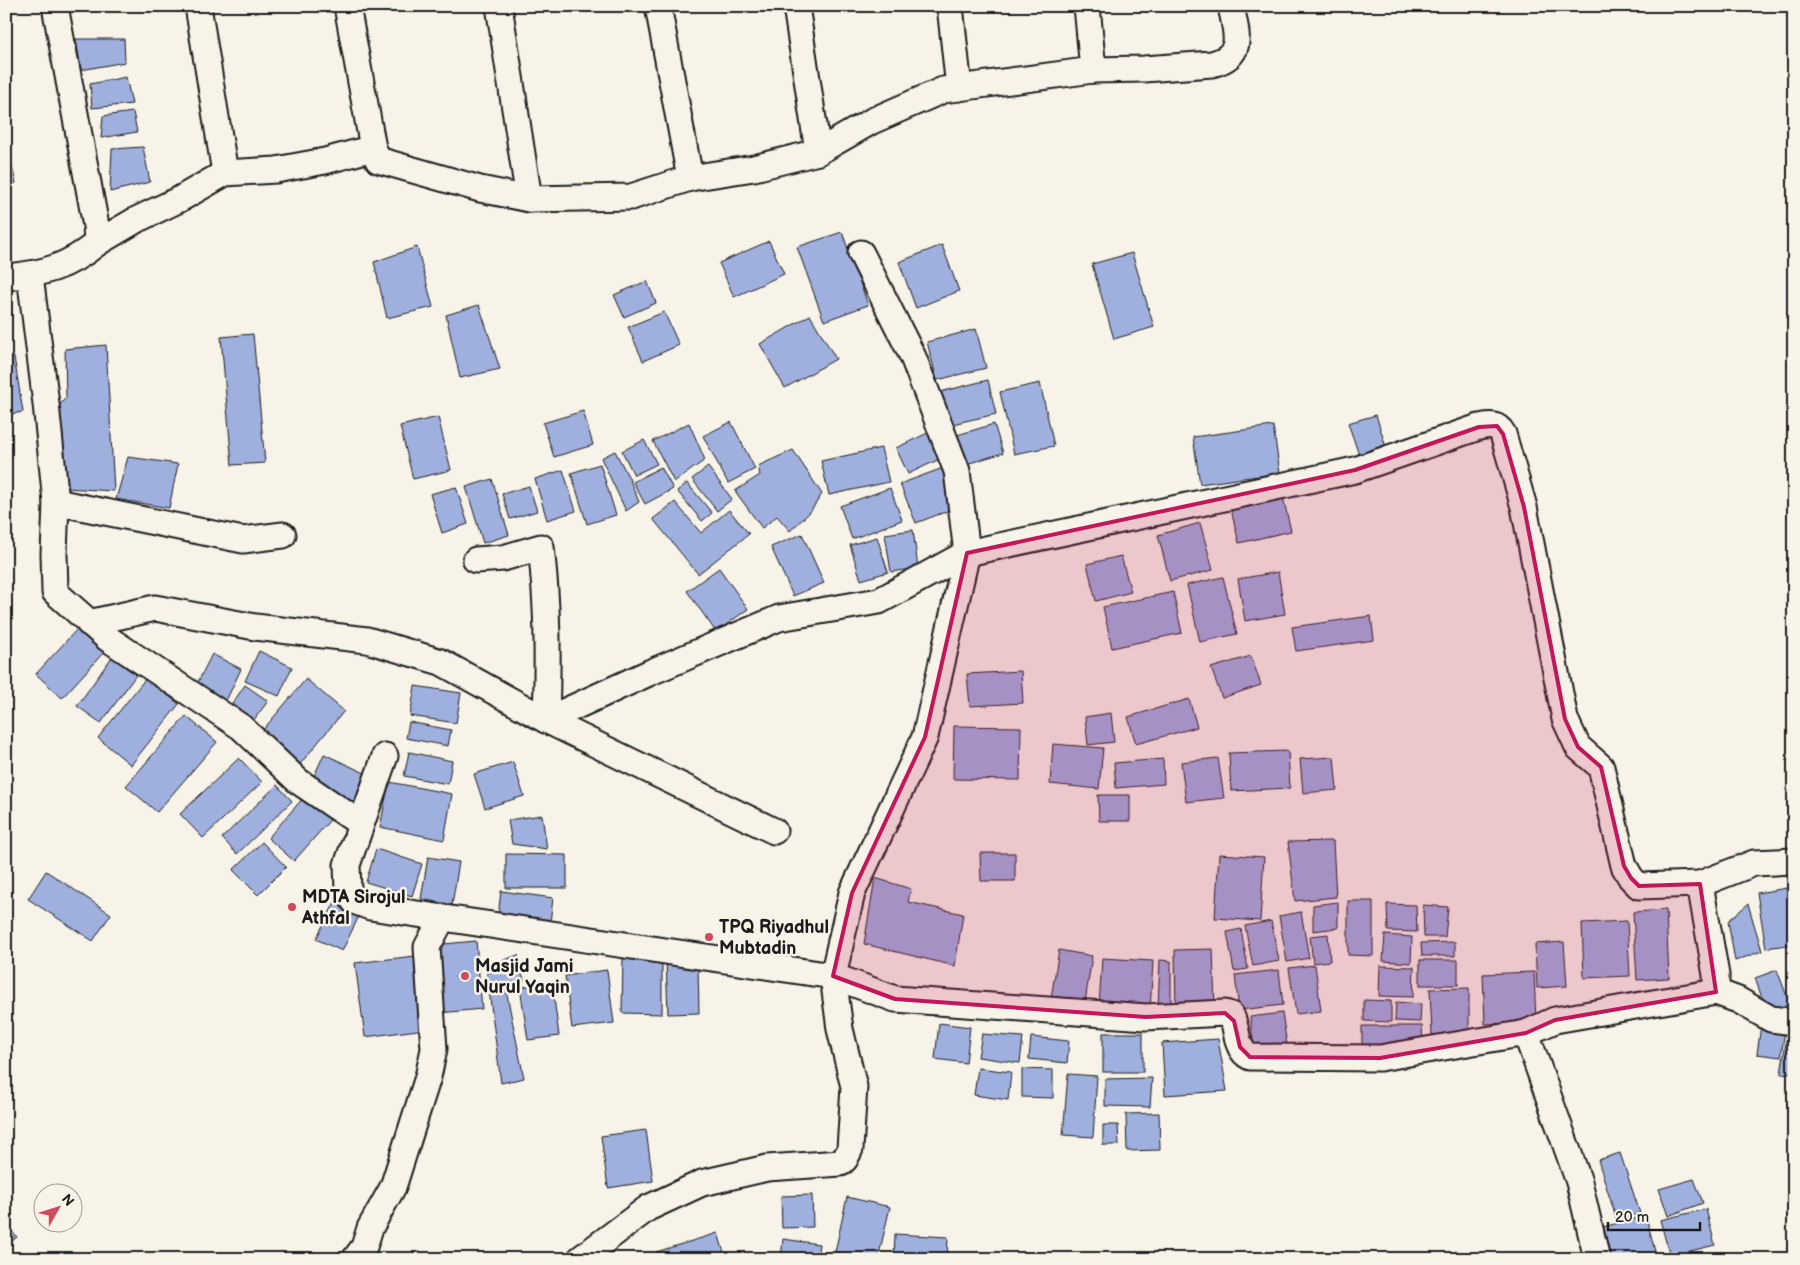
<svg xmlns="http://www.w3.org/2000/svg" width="1800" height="1265" font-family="'Balsamiq Sans',sans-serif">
	<rect width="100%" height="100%" fill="#f7f3e8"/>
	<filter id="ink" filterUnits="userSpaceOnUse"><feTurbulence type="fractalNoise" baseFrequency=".02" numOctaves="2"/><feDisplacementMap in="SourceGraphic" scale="10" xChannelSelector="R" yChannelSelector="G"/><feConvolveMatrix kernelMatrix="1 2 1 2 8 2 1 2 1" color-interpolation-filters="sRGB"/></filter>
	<g filter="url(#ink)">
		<g fill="#9fb0df" stroke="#1c1c1c">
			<path d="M76 39H124L125 62 81 70Z"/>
			<path d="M126 77 132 104 92 108 90 84Z"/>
			<path d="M133 112 137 132 101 138 103 116Z"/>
			<path d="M143 147 150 182 110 192 112 149Z"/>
			<path d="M10 159 16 183 6 185V160Z"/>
			<path d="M842 232 868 305 824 321 797 247Z"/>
			<path d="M769 241 784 274 734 297 719 263Z"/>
			<path d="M942 245 959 291 916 308 899 262Z"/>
			<path d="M417 247 433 307 387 318 374 262Z"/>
			<path d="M1132 253 1154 327 1114 339 1092 264Z"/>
			<path d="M647 281 656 303 624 317 614 295Z"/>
			<path d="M479 305 500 369 460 378 446 315Z"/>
			<path d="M664 312 679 345 643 361 628 327Z"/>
			<path d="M810 315 836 359 785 388 760 344Z"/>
			<path d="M976 329 986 368 937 380 927 342Z"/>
			<path d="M253 334 265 463 232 465 221 337Z"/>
			<path d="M106 345 114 491 65 488 54 411 66 398 65 349Z"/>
			<path d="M14 357 23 412 6 415V358Z"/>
			<path d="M988 380 996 414 948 425 940 392Z"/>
			<path d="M1040 383 1054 446 1014 454 1000 392Z"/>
			<path d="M583 411 593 445 554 457 543 423Z"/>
			<path d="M1376 415 1386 447 1359 455 1348 423Z"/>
			<path d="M438 417 451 470 413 479 400 426Z"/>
			<path d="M731 422 755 469 728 483 703 436Z"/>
			<path d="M689 423 705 460 674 482 653 441Z"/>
			<path d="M994 424 1003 453 963 465 954 436Z"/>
			<path d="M1273 426 1280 473 1200 484 1193 437Z"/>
			<path d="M932 431 944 457 908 474 896 448Z"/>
			<path d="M644 440 657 464 634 475 622 451Z"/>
			<path d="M881 448 889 482 829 495 821 461Z"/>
			<path d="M793 450 822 494 810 512 790 531 777 516 762 528 735 491 760 475 758 466Z"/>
			<path d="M615 451 630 480 639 502 626 511 601 458Z"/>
			<path d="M128 457 178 464 169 508 116 499Z"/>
			<path d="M600 464 616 515 587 524 571 473Z"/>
			<path d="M661 467 673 489 645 504 633 482Z"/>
			<path d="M708 467 732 499 717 511 692 479Z"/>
			<path d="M943 468 958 507 916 523 900 484Z"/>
			<path d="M563 470 576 511 547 520 535 479Z"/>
			<path d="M492 479 509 535 483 543 466 487Z"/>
			<path d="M687 483 712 513 702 521 677 491Z"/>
			<path d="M529 486 537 511 510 519 502 494Z"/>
			<path d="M456 487 468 524 442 533 430 494Z"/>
			<path d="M890 488 902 520 852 539 840 506Z"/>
			<path d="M1282 493 1291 531 1239 543 1230 505Z"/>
			<path d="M675 502 701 533 729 510 749 534 698 574 653 519Z"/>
			<path d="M1200 523 1213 570 1170 581 1158 535Z"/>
			<path d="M913 530 918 568 891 572 885 534Z"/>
			<path d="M802 534 824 583 793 596 771 547Z"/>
			<path d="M877 537 888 572 861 580 850 545Z"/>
			<path d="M1121 556 1131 592 1096 601 1087 564Z"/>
			<path d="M719 568 748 609 716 632 687 591Z"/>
			<path d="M1278 572 1285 614 1245 621 1238 579Z"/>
			<path d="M1223 577 1237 634 1200 642 1187 585Z"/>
			<path d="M1173 592 1182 633 1112 648 1103 607Z"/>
			<path d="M1371 616 1374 640 1296 651 1292 627Z"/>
			<path d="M78 628 104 652 62 698 36 674Z"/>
			<path d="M259 651 292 667 279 696 245 681Z"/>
			<path d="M212 654 241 669 224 705 194 690Z"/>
			<path d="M1251 656 1261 685 1222 698 1211 668Z"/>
			<path d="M112 657 136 675 101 723 77 706Z"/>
			<path d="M1021 671 1023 703 970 706 967 674Z"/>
			<path d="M146 678 179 704 131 765 98 738Z"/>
			<path d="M306 679 344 711 296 769 257 737Z"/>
			<path d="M245 685 268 701 250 725 228 710Z"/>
			<path d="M415 686 461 693 456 723 410 716Z"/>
			<path d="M1189 699 1197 727 1136 744 1128 717Z"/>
			<path d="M1111 713 1114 742 1088 745 1085 717Z"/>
			<path d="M186 716 217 742 157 812 126 786Z"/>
			<path d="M409 722 451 730 448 746 406 738Z"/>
			<path d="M954 726 1021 727 1020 780 953 779Z"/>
			<path d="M1053 744 1103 748 1099 789 1050 784Z"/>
			<path d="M1288 751 1290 788 1231 791 1229 753Z"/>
			<path d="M409 752 452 761 448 784 404 776Z"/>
			<path d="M324 754 367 774 353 806 310 785Z"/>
			<path d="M1334 757 1337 790 1303 793 1300 759Z"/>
			<path d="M239 758 262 782 203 838 180 814Z"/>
			<path d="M1218 758 1224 798 1186 802 1181 762Z"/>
			<path d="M1163 759 1164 784 1116 788 1114 763Z"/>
			<path d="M513 762 524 796 485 808 474 774Z"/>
			<path d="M389 782 452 794 444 840 380 827Z"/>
			<path d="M277 785 292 801 237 854 222 838Z"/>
			<path d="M1098 795H1130V821H1099Z"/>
			<path d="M304 797 330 820 294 861 268 838Z"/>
			<path d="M542 815 547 849 512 844 508 820Z"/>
			<path d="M1333 841 1336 897 1295 901 1288 842Z"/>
			<path d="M262 842 286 867 258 895 233 870Z"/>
			<path d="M376 849 422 864 412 896 366 882Z"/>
			<path d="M980 853H1015V881H981Z"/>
			<path d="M506 854 567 855V888H506Z"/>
			<path d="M1219 854 1264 857 1260 921 1215 918Z"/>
			<path d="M428 857 459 862 452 905 421 899Z"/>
			<path d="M46 871 111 914 93 941 28 899Z"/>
			<path d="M875 878 911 889 908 902 963 914 955 966 864 944Z"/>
			<path d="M1793 887 1794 944 1766 948 1757 893Z"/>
			<path d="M501 891 553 898 550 923 498 916Z"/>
			<path d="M1348 901H1373V956L1348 955Z"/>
			<path d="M335 902 360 914 342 951 316 939Z"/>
			<path d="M1338 902V928L1313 931V905Z"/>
			<path d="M1387 904 1416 905 1417 932 1388 931Z"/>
			<path d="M1748 904 1762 951 1735 961 1728 921Z"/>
			<path d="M1423 905 1448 907 1445 937H1424Z"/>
			<path d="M1666 910 1669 978 1637 980 1633 912Z"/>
			<path d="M1301 912 1309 958 1287 962 1279 916Z"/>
			<path d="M1271 921 1279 961 1253 966 1245 926Z"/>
			<path d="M1627 921 1630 976 1584 978 1582 923Z"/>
			<path d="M1241 929 1248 969 1234 971 1227 932Z"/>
			<path d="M1328 934 1330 961 1313 963 1310 936Z"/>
			<path d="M1385 935 1412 937 1411 963 1383 961Z"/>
			<path d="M476 941 482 1009 439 1013 433 945Z"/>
			<path d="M1455 942V956H1422L1421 943Z"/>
			<path d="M1564 942 1567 986 1537 988 1535 944Z"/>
			<path d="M1213 949 1215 1010H1176L1175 950Z"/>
			<path d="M1059 950 1092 956 1084 1009 1050 1004Z"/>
			<path d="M518 955 524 981 505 985 524 1078 501 1083 486 967Z"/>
			<path d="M623 955 662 956V1014L622 1013Z"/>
			<path d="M415 956 425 1029 365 1037 355 963Z"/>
			<path d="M1102 958 1153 961 1150 1011 1099 1007Z"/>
			<path d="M1160 960 1171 961V1007H1158Z"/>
			<rect x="1420" y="960" width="38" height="25"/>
			<path d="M666 961 698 964 699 1013 668 1014Z"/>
			<path d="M1790 963H1794V987Z"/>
			<path d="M1315 965 1321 1011 1296 1014 1289 968Z"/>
			<path d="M1380 966 1414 967 1413 997 1379 996Z"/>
			<path d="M607 970 614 1023 572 1028 565 976Z"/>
			<path d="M1279 970 1283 1005 1239 1010 1235 975Z"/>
			<path d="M1777 970 1790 1004 1767 1012 1755 978Z"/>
			<path d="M1534 972 1536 1022 1485 1024 1483 974Z"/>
			<path d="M552 983 559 1036 528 1040 520 987Z"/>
			<path d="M1469 988V1031L1432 1035 1430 989Z"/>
			<path d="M1364 1000 1391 1001V1022L1364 1021Z"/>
			<path d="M1396 1002 1421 1004 1420 1022 1395 1021Z"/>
			<path d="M1282 1013 1288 1052 1255 1056 1250 1017Z"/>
			<path d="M939 1023 970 1027 966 1063 935 1059Z"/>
			<path d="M1761 1025 1785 1029 1781 1057 1757 1054Z"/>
			<path d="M1362 1026H1422L1423 1049 1362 1048Z"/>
			<path d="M1788 1028H1794V1072L1781 1074Z"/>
			<rect x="1103" y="1033" width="40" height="39"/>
			<path d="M982 1034 1023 1037 1020 1063 978 1057Z"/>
			<path d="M1031 1037 1069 1041 1067 1063 1029 1059Z"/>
			<path d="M1218 1039 1227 1091 1165 1095 1162 1043Z"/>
			<path d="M978 1068 1011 1072 1008 1100 974 1095Z"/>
			<path d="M1022 1069 1053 1070V1098L1022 1097Z"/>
			<path d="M1068 1074 1097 1076 1093 1137 1063 1135Z"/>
			<path d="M1152 1078 1150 1107 1105 1106V1079Z"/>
			<path d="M1159 1113 1160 1150 1127 1151 1126 1114Z"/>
			<path d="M1103 1125H1118L1119 1145H1103Z"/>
			<path d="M646 1130 653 1181 608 1188 601 1136Z"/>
			<path d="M1620 1153 1640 1213 1617 1221 1598 1160Z"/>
			<path d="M1694 1179 1703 1203 1668 1216 1659 1189Z"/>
			<path d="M812 1195 813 1227 782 1228 781 1196Z"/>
			<path d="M847 1197 890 1207 878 1259H864L835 1252Z"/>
			<path d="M1706 1209 1715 1245 1670 1256 1660 1220Z"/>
			<path d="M1646 1216 1657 1259H1611L1603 1227Z"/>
			<path d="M6 1225 17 1237 6 1246Z"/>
			<path d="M718 1233 726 1259H658L656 1252Z"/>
			<path d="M895 1234 948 1237 947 1259H894Z"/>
			<path d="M783 1239 819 1244 817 1259H781Z"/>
		</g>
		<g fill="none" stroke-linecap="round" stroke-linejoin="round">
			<g stroke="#1c1c1c" stroke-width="29">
				<g id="minor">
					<path d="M198 6 225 173"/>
					<path d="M347 6 373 148 378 160 480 189 529 199 631 197 690 178"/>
					<path d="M499 6 529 199"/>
					<path d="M658 6 690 178 754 168 818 152 872 121 943 90 1093 70 1144 69 1212 64C1246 55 1236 33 1231 6"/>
					<path d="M796 6 818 152"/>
					<path d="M950 6 959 88"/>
					<path d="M1087 6 1093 70"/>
					<path d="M97 243 136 220 180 199 225 173 276 170 325 161 373 148"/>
					<path d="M30 275 46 404 56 502 54 554 55 592 107 638 241 727 298 781 361 824"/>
					<path d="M6 277C43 274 68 267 97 243L96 226 55 6"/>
					<path d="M56 502 243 540 283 535"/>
					<path d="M476 560 503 558 541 547C548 607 548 659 546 720L651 672 779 618 879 601 967 553 1355 470 1479 427C1490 425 1497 423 1503 434L1524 507 1565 719 1578 747 1601 767 1624 866 1631 878 1639 886 1700 884"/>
					<path d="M89 623 155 608 255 627 367 640 441 662 546 720 774 831"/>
					<path d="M385 756 347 865 348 890 354 901 370 907 833 976 895 999 1146 1017 1225 1013 1231 1015C1238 1028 1235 1050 1250 1057L1380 1058 1526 1033 1555 1020 1716 992 1738 1000 1771 1019 1794 1022"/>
					<path d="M1716 992V975L1700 884 1754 863 1794 861"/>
					<path d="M1526 1033 1579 1182 1597 1259"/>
					<path d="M355 1259 364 1247 370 1228 393 1187 428 1077 434 1049 427 947 443 917"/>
					<path d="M580 1259 648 1208 702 1183 767 1168 841 1163 845 1159 850 1149 854 1087 840 1029 833 976 852 893 925 737 967 553 957 471 913 357 861 253"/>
				</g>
			</g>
			<use href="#minor" stroke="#f7f3e8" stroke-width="25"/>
		</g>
	</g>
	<path fill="#c2185b" fill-opacity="0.2" stroke="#c2185b" stroke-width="4" stroke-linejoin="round" d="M1497 426 1503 434 1524 507 1565 719 1578 747 1601 767 1624 866 1631 878 1639 886 1700 884 1716 992 1555 1020 1526 1033 1380 1058 1250 1057 1240 1047 1234 1021 1225 1013 1146 1017 895 999 833 976 852 893 925 737 967 553 1355 470 1479 427Z"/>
	<g fill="#d1495b" stroke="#f7f3e8" stroke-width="2">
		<circle cx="292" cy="907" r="5"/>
		<circle cx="709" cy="937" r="5"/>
		<circle cx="465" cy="976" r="5"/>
	</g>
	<g text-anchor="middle" stroke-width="5" stroke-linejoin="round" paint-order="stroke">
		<g font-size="18" font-weight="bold" fill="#1c1c1c" stroke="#f7f3e8" text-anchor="start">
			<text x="302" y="903">MDTA Sirojul<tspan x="302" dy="21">Athfal</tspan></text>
			<text x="719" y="933">TPQ Riyadhul<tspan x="719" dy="21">Mubtadin</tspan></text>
			<text x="475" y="972">Masjid Jami<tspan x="475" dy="21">Nurul Yaqin</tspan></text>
		</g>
	</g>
	<rect width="1800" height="1265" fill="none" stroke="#f7f3e8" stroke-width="25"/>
	<rect x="12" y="12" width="1775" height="1240" fill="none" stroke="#1c1c1c" stroke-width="2" filter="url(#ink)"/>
	<g transform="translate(58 1208) rotate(51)"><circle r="24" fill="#f7f3e8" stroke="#9f9d96"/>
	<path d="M0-4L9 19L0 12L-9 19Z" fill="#d1495b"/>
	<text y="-8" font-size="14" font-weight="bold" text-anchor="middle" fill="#1c1c1c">N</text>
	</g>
	<path d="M1608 1222v8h92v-8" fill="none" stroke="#1c1c1c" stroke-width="2.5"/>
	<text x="1615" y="1222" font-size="15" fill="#1c1c1c" stroke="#f7f3e8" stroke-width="4" paint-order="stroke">20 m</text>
</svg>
